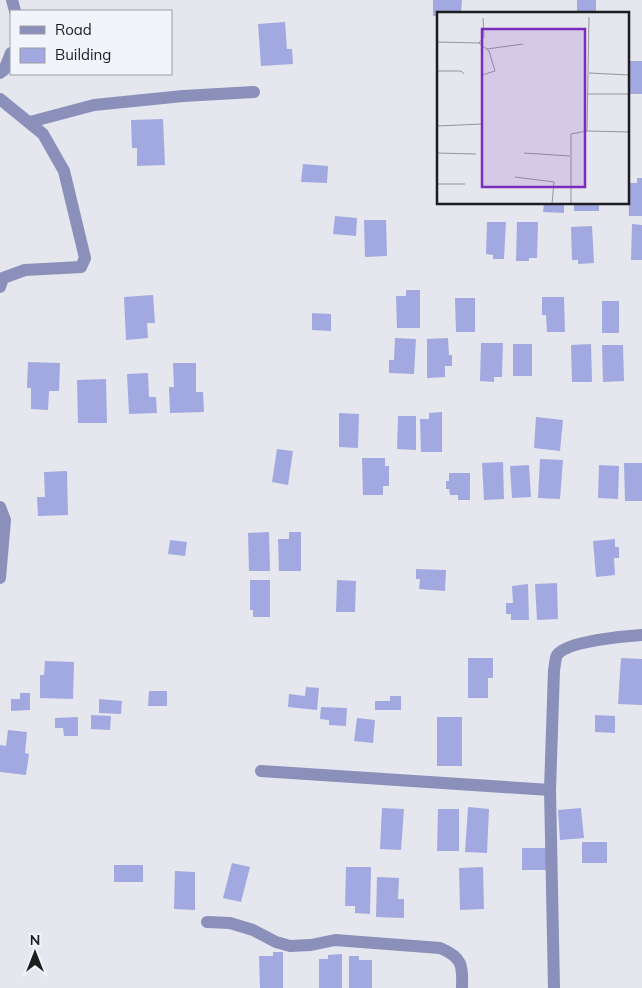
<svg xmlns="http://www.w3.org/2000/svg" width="642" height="988" font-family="Mulish,sans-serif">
	<rect width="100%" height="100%" fill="#e5e6ee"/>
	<g fill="#a2a9e1">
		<path d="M433 0H462L461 14H438V16H433Z"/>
		<rect x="577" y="0" width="19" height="14"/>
		<path d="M285 22 287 49H292L293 64 261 66 258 24Z"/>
		<rect x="629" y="61" width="13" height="33"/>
		<path d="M163 119 165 165 137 166V148H132L131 120Z"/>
		<path d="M303 164 328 166 327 183 301 182Z"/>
		<path d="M637 178H642V216H629L628 183H637Z"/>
		<path d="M544 204H564V213L543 212Z"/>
		<rect x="574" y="204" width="25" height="7"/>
		<path d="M335 216 357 218 356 236 333 234Z"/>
		<path d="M364 220H386L387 256 365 257Z"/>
		<path d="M487 222H506L504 259H493V255L486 254Z"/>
		<path d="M517 222H538L537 258H529V261H516Z"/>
		<path d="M632 224 642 225V260H631Z"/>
		<path d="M592 226 594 263 578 264V260H572L571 227Z"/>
		<path d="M406 290H420V328H397L396 296H406Z"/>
		<path d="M153 295 155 323H147L148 338 126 340 124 297Z"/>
		<path d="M542 297H564L565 332H547L546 315H542Z"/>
		<path d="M455 298H475V332H456Z"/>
		<rect x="602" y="301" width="17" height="32"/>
		<path d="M312 313 331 314V331L312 330Z"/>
		<path d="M395 338 416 339 414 374 389 373V360H394Z"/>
		<path d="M448 338 449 355H452V366H445V377L427 378V339Z"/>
		<path d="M481 343H503L502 377H494V382L480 381Z"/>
		<rect x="513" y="344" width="19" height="32"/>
		<path d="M591 344 592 382H572L571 345Z"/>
		<path d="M602 345H623L624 381 603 382Z"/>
		<path d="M28 362 60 363 59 391H49L48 410 31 409V388H27Z"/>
		<path d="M173 363H196V392H203L204 412 170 413 169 387H174Z"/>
		<path d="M148 373 149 397H156L157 413 129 414 127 374Z"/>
		<path d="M106 379 107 423H78L77 380Z"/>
		<path d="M442 412V452H421L420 419H429V413Z"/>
		<path d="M339 413 359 414 358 448 339 447Z"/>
		<path d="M398 416H416V450L397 449Z"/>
		<path d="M536 417 563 420 560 451 534 448Z"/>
		<path d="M277 449 293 451 288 485 272 482Z"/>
		<path d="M362 458H385V466H389V486H383V495H363Z"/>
		<path d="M540 459 563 460 560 499 538 498Z"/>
		<path d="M503 462 504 499 484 500 482 463Z"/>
		<path d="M624 463H642V501H625Z"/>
		<path d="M529 465 531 497 512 498 510 466Z"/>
		<path d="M599 465 619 466 618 499 598 498Z"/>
		<path d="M67 471 68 515 38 516 37 497H45L44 472Z"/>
		<path d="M449 473H470V500H458V495H450L449 489H446V481H449Z"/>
		<path d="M269 532 270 571H249L248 533Z"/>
		<path d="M289 532H301V571H279L278 539H289Z"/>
		<path d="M615 539V547H619V558H614L615 575 596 577 593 541Z"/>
		<path d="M170 540 187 542 185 556 168 554Z"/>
		<path d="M416 569 446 570 445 591 419 589 420 579H416Z"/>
		<path d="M250 580H270V617H253V610H250Z"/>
		<path d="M337 580 356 581 355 612H336Z"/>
		<path d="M557 583 558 619 537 620 535 584Z"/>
		<path d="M528 584 529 620H511V614H506V603H513L512 586Z"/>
		<path d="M468 658H493V678H488V698H468Z"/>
		<path d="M621 658 642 659V705L618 704Z"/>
		<path d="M45 661 74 662 73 699 40 698V675H44Z"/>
		<path d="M306 687 319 688 317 710 288 707 289 694 305 696Z"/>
		<path d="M149 691H167V706H148Z"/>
		<path d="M20 693H30V710L11 711V699H20Z"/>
		<path d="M390 696H401V710H375V701H390Z"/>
		<path d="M99 699 122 701 121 714 99 713Z"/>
		<path d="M321 707 347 708 346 726 329 725V720L320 719Z"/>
		<path d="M91 715 111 716 110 730 91 729Z"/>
		<path d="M595 715 615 716V733L595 732Z"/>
		<path d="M78 717V736H64L63 728H55V718Z"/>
		<rect x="437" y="717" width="25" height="49"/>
		<path d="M357 718 375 720 373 743 354 741Z"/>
		<path d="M8 730 27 732 25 753 29 754 26 775 0 772V745L6 746Z"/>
		<path d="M468 807 489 809 487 853 465 852Z"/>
		<path d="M382 808 404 809 401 850 380 849Z"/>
		<path d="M581 808 584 838 560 840 558 810Z"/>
		<path d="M438 809H459V851H437Z"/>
		<rect x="582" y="842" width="25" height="21"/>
		<rect x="522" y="848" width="24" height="22"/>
		<path d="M232 863 250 867 241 902 223 898Z"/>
		<rect x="114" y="865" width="29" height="17"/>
		<path d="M346 867H371L370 914 355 913V906H345Z"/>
		<path d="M483 867 484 909 460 910 459 868Z"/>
		<path d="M175 871 195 872V910L174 909Z"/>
		<path d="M377 877 399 878 398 899H404V918L376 917Z"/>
		<path d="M273 952H283V988H260L259 956H273Z"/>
		<path d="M342 954V988H319V959H328V955Z"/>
		<path d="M349 956H359V960H372V988H349Z"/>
	</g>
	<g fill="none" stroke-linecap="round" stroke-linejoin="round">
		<g stroke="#8a90ba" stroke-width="12">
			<path d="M12 0 15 11"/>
			<path d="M0 73 4 70 11 53"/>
			<path d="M0 99 43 134 64 171 85 258 81 267 25 270 3 278 0 287"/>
			<path d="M30 122 94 105 183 96 254 92"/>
			<path d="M0 507 5 520 0 578"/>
			<path d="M261 771 550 790"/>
			<path d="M207 922 230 923 253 930 276 942 290 946 311 945 335 940 440 948C462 957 463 965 462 988"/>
			<path d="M554 988 550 790 554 670C555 666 555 659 557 655 567 641 625 636 642 635"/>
		</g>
	</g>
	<g transform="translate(437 12)">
		<rect width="192" height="192" fill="#e5e6ee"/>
		<path fill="none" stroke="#95969b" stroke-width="1" d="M0 30 42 31 47 25 46 6M50 37 86 32M0 59H24L27 62M152 61 193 63M151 82H193M0 114 45 112V63L58 59 52 39 42 31M150 119 152 5M0 141 39 142M87 141 133 144M78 165 117 170 115 192M0 172H28M134 192V122L150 119 193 120"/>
		<path fill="#7b2cbf" fill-opacity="0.15" stroke="#7b2cbf" stroke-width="2.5" d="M45 17H148V175H45Z"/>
		<rect width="192" height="192" fill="none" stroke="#1c1d1f" stroke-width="2.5"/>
	</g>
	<rect x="10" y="10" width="162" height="65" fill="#f2f4fb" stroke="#9c9ea3"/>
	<rect x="20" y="26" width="25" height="8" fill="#8a90ba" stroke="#9c9ea3"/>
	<text x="55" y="35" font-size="15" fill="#1c1d1f">Road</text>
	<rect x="20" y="48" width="25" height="15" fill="#a2a9e1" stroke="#9c9ea3"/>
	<text x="55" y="60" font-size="15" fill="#1c1d1f">Building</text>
	<g transform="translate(35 953)" stroke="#f2f4fb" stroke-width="4" paint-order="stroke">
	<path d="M0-4L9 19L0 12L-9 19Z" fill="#1c1d1f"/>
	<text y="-8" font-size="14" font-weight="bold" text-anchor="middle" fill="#1c1d1f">N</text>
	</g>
</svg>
